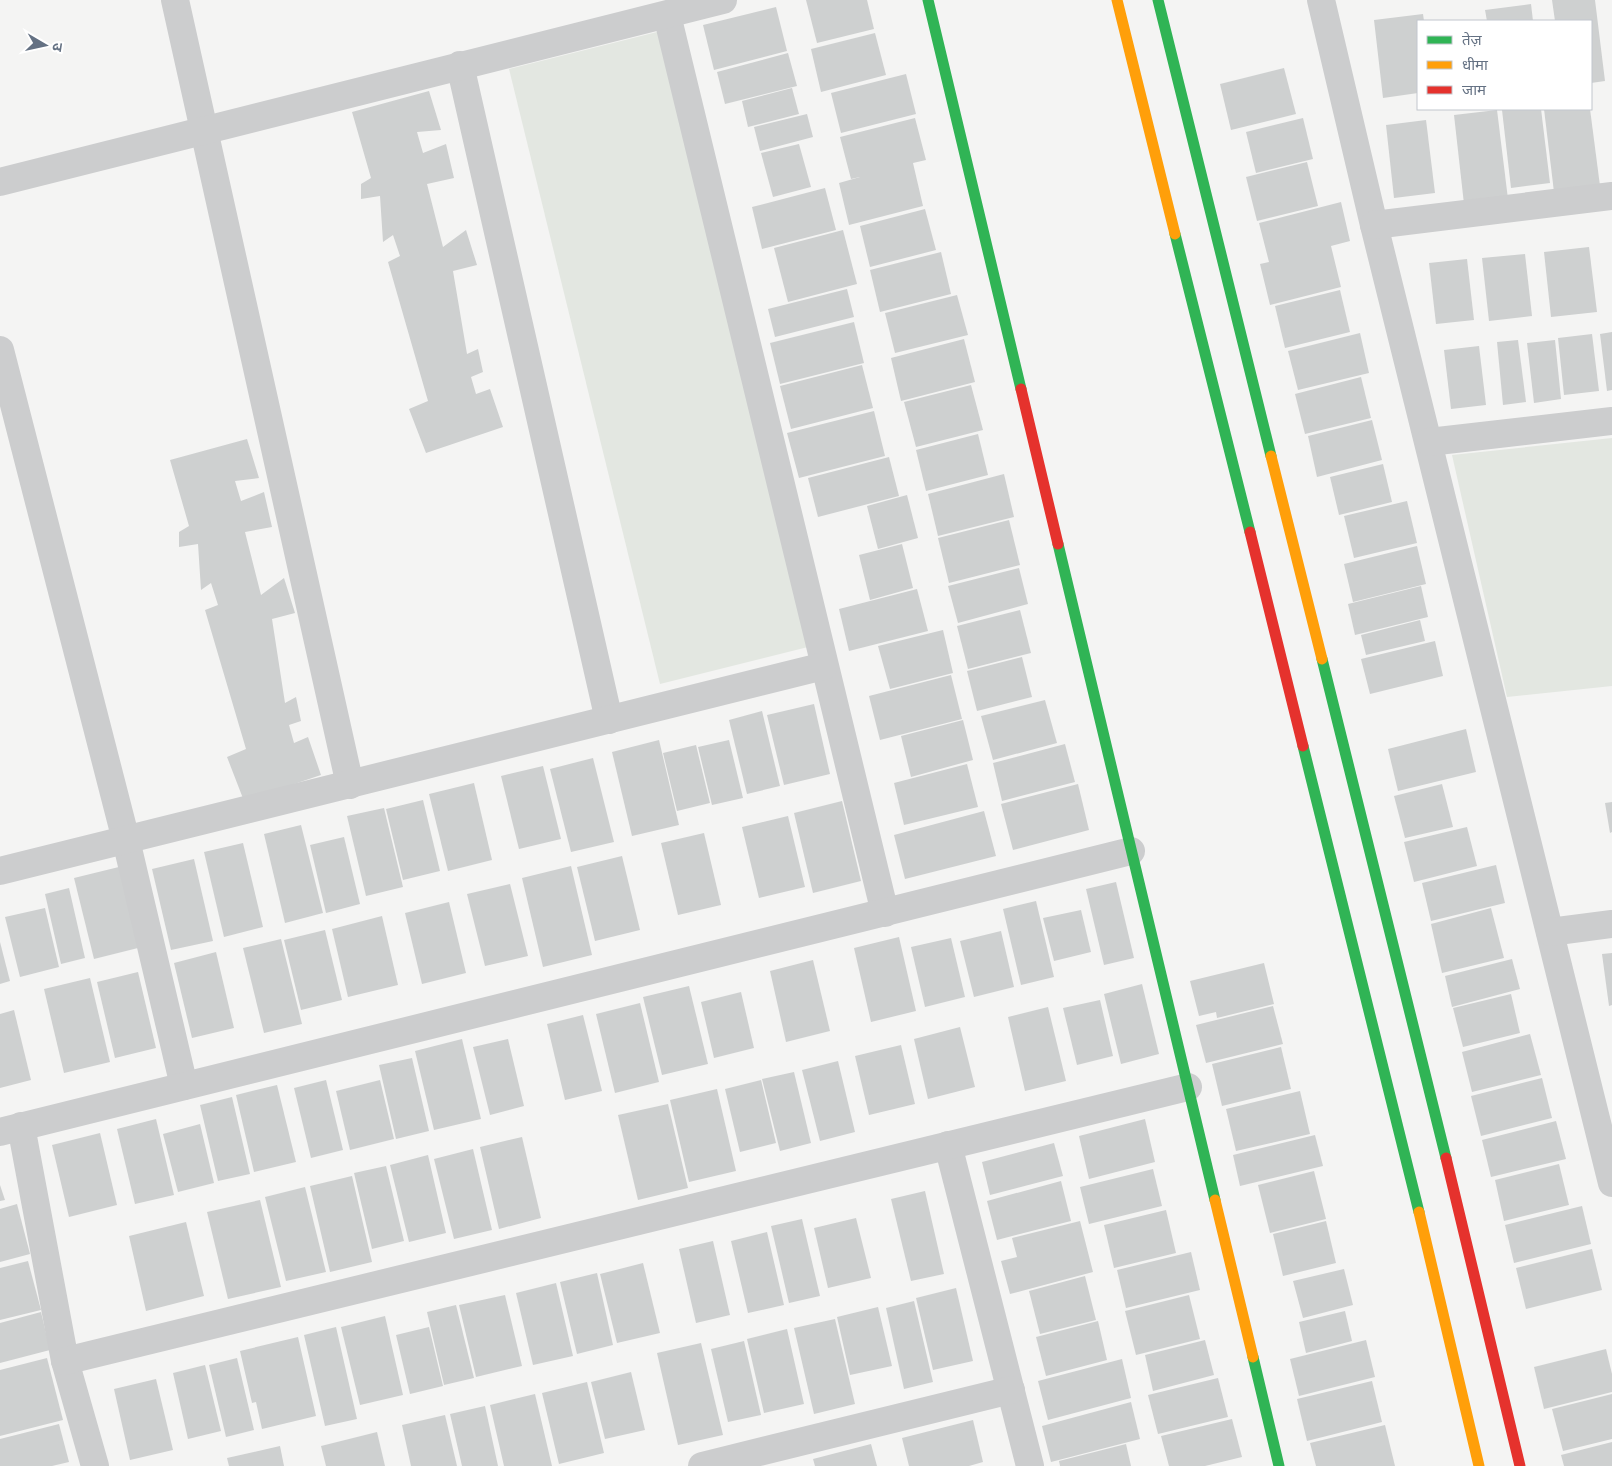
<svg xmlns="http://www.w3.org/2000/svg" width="1612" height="1466" font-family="'Fira Sans Condensed','Noto Sans Devanagari',sans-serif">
	<rect width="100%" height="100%" fill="#f4f4f3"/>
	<g fill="#e3e7e1">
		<path d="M661 31 812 646 660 684 509 69Z"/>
		<path d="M1612 438V686L1507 697 1452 455Z"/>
	</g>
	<g fill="#ced0d0">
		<path d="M806 0H867L874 29 817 43Z"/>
		<path d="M1552 0H1595L1605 81 1591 83V21H1555Z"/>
		<path d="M1531 4 1533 21H1487L1485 10Z"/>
		<path d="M776 7 787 51 714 70 703 25Z"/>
		<path d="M1423 14 1424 21H1418V93L1383 98 1374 20Z"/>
		<path d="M875 33 886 75 821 92 811 49Z"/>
		<path d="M788 53 797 86 725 104 717 72Z"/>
		<path d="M1284 68 1296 114 1231 130 1220 84Z"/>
		<path d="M906 74 916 114 841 133 831 93Z"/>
		<path d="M792 88 799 114 748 127 742 101Z"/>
		<path d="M429 91 441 130 417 132 423 153 446 144 454 178 427 184 443 247 466 230 477 265 453 271 467 354 478 349 483 372 471 377 476 394 490 389 503 427 426 453 409 409 428 401 388 262 400 256 393 235 383 242 380 196 361 199V184L371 178 352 112Z"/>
		<path d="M1514 109H1541L1550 183 1511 188 1502 110Z"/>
		<path d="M1544 109H1590L1600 186 1554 192Z"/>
		<path d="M1497 110 1508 199 1464 204 1454 115Z"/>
		<path d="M807 114 813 137 760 151 754 127Z"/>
		<path d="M915 118 926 160 913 163 923 206 849 225 839 183 860 177 851 179 840 137Z"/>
		<path d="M1303 118 1313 159 1256 173 1246 132Z"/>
		<path d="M1426 120 1435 193 1394 198 1386 125Z"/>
		<path d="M799 144 811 187 773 197 761 153Z"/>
		<path d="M1307 162 1318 206 1257 221 1246 177Z"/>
		<path d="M825 188 836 230 762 249 752 207Z"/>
		<path d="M1341 202 1350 241 1331 246 1341 287 1270 305 1260 264 1269 262 1259 223Z"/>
		<path d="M925 209 936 250 870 267 860 226Z"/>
		<path d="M843 230 857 284 788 302 774 248Z"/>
		<path d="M1589 247 1597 312 1551 317 1544 252Z"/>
		<path d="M941 252 951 294 880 312 870 270Z"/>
		<path d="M1525 254 1532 316 1489 321 1482 258Z"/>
		<path d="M1467 259 1474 320 1436 324 1429 263Z"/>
		<path d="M847 289 854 317 775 337 768 309Z"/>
		<path d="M1340 290 1350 332 1285 348 1275 306Z"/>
		<path d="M957 295 968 335 895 353 885 313Z"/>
		<path d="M854 322 864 363 780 384 770 343Z"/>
		<path d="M1612 332V390L1607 391 1600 334Z"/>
		<path d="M1360 333 1369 373 1298 390 1288 351Z"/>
		<path d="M1592 334 1599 391 1564 395 1558 338Z"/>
		<path d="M964 339 975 382 901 401 891 358Z"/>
		<path d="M1518 340 1526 402 1503 405 1497 342Z"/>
		<path d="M1555 340 1561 399 1534 403 1527 343Z"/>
		<path d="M1479 346 1486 405 1451 409 1444 350Z"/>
		<path d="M862 365 873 408 791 429 780 386Z"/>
		<path d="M1361 377 1371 418 1305 434 1295 394Z"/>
		<path d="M971 385 983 430 916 447 904 402Z"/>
		<path d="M874 411 885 456 799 478 787 433Z"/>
		<path d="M1372 420 1382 460 1317 477 1308 436Z"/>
		<path d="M978 434 988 475 926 491 916 450Z"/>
		<path d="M247 439 259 478 235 481 241 501 264 492 272 527 245 532 261 595 284 578 295 613 272 619 285 703 296 697 301 721 289 725 294 743 308 737 321 775 244 801 227 757 246 749 205 610 218 605 211 583 201 590 198 544 179 547V532L189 526 170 460Z"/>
		<path d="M889 457 899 496 818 517 808 478Z"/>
		<path d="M1383 464 1392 502 1339 515 1330 477Z"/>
		<path d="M1004 474 1014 517 938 536 928 494Z"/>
		<path d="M907 495 918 538 878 549 867 506Z"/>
		<path d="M1407 501 1417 543 1354 558 1344 516Z"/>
		<path d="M1009 520 1020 565 949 583 938 538Z"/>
		<path d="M902 544 913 588 870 600 859 555Z"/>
		<path d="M1417 546 1426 584 1353 602 1344 564Z"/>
		<path d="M1019 568 1028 604 958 623 948 586Z"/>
		<path d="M1421 586 1428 617 1355 635 1348 604Z"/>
		<path d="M917 589 928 631 849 651 839 609Z"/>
		<path d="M1020 610 1031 653 968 669 957 626Z"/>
		<path d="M1420 620 1425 641 1366 655 1361 635Z"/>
		<path d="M943 630 953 673 890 689 878 646Z"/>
		<path d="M1435 641 1443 676 1370 694 1361 659Z"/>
		<path d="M1022 657 1032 697 977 711 967 671Z"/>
		<path d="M951 675 962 719 880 740 869 696Z"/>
		<path d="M1045 700 1057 743 993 760 981 716Z"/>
		<path d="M814 704 830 774 784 785 767 715Z"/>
		<path d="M762 711 780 786 747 794 729 720Z"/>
		<path d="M963 720 973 760 911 777 901 736Z"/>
		<path d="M1466 729 1476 772 1398 791 1388 749Z"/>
		<path d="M659 740 679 825 632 836 612 752Z"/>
		<path d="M729 740 743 798 712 805 698 747Z"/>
		<path d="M1065 744 1075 782 1002 801 993 763Z"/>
		<path d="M696 745 710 803 677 811 663 753Z"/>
		<path d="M593 758 614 842 571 852 550 769Z"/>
		<path d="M967 764 978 807 904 825 894 783Z"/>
		<path d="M543 766 561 839 519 849 501 776Z"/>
		<path d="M474 783 492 860 448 871 429 794Z"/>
		<path d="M1078 784 1089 830 1013 850 1001 804Z"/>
		<path d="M1442 784 1453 827 1405 838 1394 796Z"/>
		<path d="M423 800 440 871 403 880 386 809Z"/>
		<path d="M842 801 861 881 813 893 794 813Z"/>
		<path d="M1612 802V832L1610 833 1605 803Z"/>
		<path d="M384 808 403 887 366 896 347 816Z"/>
		<path d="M984 811 996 856 905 879 894 835Z"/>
		<path d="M788 816 805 887 759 898 742 827Z"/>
		<path d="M301 825 323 913 285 923 264 834Z"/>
		<path d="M1467 827 1477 866 1414 882 1404 842Z"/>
		<path d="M704 833 721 905 678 915 661 843Z"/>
		<path d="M344 837 360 904 326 913 310 845Z"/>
		<path d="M243 843 263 927 224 937 204 852Z"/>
		<path d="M622 856 640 930 595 941 577 867Z"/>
		<path d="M194 859 213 941 171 950 152 869Z"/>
		<path d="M127 865 146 946 94 959 74 878Z"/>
		<path d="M1496 865 1505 903 1431 921 1422 883Z"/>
		<path d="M571 866 592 955 543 967 522 878Z"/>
		<path d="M1116 882 1134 958 1104 965 1086 889Z"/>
		<path d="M510 884 528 956 485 966 467 894Z"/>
		<path d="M69 888 85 958 61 964 45 894Z"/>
		<path d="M1036 901 1054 977 1021 985 1003 909Z"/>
		<path d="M449 902 466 973 422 984 405 913Z"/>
		<path d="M45 908 59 967 20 977 5 917Z"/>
		<path d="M1491 908 1504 958 1442 973 1431 924Z"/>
		<path d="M1081 910 1091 952 1054 961 1043 918Z"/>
		<path d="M382 916 398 985 348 997 332 929Z"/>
		<path d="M325 930 342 1000 301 1010 284 940Z"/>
		<path d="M1001 931 1014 987 974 997 960 941Z"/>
		<path d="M899 937 916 1011 871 1022 854 948Z"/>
		<path d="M951 938 965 997 925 1007 911 947Z"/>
		<path d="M281 939 302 1024 264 1033 243 948Z"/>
		<path d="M0 942 10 981 0 984Z"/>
		<path d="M216 952 234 1028 192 1038 174 963Z"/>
		<path d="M1612 953V1005L1609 1006 1602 954Z"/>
		<path d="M1512 959 1520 989 1452 1007 1445 976Z"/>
		<path d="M813 960 830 1031 786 1042 770 971Z"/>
		<path d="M1264 963 1274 1004 1217 1018 1216 1012 1199 1016 1190 981Z"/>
		<path d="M138 972 156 1048 115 1058 97 982Z"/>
		<path d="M90 978 110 1062 64 1073 44 989Z"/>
		<path d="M1142 984 1159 1054 1121 1064 1104 994Z"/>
		<path d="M689 986 708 1064 662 1075 643 997Z"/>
		<path d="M741 992 754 1048 714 1058 701 1002Z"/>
		<path d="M1511 994 1520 1033 1463 1047 1453 1008Z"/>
		<path d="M1100 1000 1113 1056 1077 1065 1063 1008Z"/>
		<path d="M640 1003 659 1082 615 1093 596 1014Z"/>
		<path d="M1273 1006 1283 1044 1206 1063 1196 1025Z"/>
		<path d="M1048 1007 1066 1081 1025 1091 1008 1017Z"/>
		<path d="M14 1010 31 1080 0 1088V1014Z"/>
		<path d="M583 1015 602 1091 565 1100 547 1024Z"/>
		<path d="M960 1027 975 1087 928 1099 914 1039Z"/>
		<path d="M1530 1034 1541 1075 1472 1092 1462 1052Z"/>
		<path d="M462 1039 481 1119 434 1130 415 1051Z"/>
		<path d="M508 1039 524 1106 490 1115 473 1047Z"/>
		<path d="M901 1045 915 1104 869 1115 855 1056Z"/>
		<path d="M1281 1047 1291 1089 1222 1106 1212 1064Z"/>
		<path d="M412 1058 429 1131 396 1139 379 1065Z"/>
		<path d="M838 1061 855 1132 820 1141 802 1070Z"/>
		<path d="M794 1072 811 1143 780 1151 762 1079Z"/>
		<path d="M1542 1078 1552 1118 1481 1136 1471 1096Z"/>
		<path d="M326 1080 343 1150 311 1158 294 1088Z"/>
		<path d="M380 1080 394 1139 350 1150 336 1091Z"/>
		<path d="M761 1080 776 1143 740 1152 725 1089Z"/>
		<path d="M277 1085 296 1162 254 1172 236 1095Z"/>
		<path d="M717 1089 736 1171 689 1182 670 1100Z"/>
		<path d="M1300 1091 1310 1134 1236 1151 1226 1109Z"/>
		<path d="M232 1097 250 1174 218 1181 200 1105Z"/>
		<path d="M668 1104 688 1188 638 1200 618 1115Z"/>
		<path d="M156 1119 174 1195 135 1204 117 1129Z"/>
		<path d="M1145 1119 1155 1162 1089 1179 1079 1136Z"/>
		<path d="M1556 1121 1566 1159 1491 1177 1482 1140Z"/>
		<path d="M200 1124 214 1183 178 1192 163 1134Z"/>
		<path d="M100 1133 117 1205 69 1217 52 1145Z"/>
		<path d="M1315 1135 1323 1166 1240 1186 1233 1155Z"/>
		<path d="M522 1137 541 1218 499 1229 480 1147Z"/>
		<path d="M1054 1143 1063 1176 990 1195 982 1162Z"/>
		<path d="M473 1149 492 1230 454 1239 434 1159Z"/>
		<path d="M428 1155 446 1233 409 1242 390 1165Z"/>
		<path d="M1559 1164 1569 1205 1504 1221 1495 1180Z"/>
		<path d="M386 1166 404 1241 372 1249 354 1173Z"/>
		<path d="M1153 1169 1162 1206 1089 1224 1080 1187Z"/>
		<path d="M1314 1171 1326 1219 1270 1233 1258 1185Z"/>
		<path d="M352 1176 372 1262 330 1272 310 1186Z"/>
		<path d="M1061 1181 1071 1221 997 1240 987 1201Z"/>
		<path d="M0 1185 5 1200 0 1201Z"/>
		<path d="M305 1187 326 1272 286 1281 265 1197Z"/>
		<path d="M925 1191 944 1274 911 1281 891 1199Z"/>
		<path d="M260 1200 281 1287 228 1299 207 1212Z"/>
		<path d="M17 1204 30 1254 0 1262V1209Z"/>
		<path d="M1582 1206 1591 1244 1514 1263 1505 1225Z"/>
		<path d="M1166 1210 1176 1253 1114 1268 1104 1225Z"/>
		<path d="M856 1218 871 1278 828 1288 814 1228Z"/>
		<path d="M802 1219 820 1296 789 1303 771 1226Z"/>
		<path d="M1080 1221 1093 1272 1010 1294 1001 1261 1017 1257 1012 1238Z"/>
		<path d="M1326 1221 1336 1263 1283 1276 1273 1234Z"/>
		<path d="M186 1222 204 1296 146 1311 129 1236Z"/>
		<path d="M767 1232 784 1305 748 1313 731 1241Z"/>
		<path d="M713 1241 730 1315 696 1323 679 1249Z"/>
		<path d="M1592 1249 1602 1290 1526 1309 1516 1268Z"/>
		<path d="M1191 1252 1200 1290 1126 1308 1117 1270Z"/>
		<path d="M28 1261 41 1310 0 1320V1268Z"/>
		<path d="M643 1263 660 1333 617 1343 600 1274Z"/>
		<path d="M1344 1269 1353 1305 1303 1318 1293 1281Z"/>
		<path d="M597 1273 613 1345 577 1354 560 1282Z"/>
		<path d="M1085 1276 1096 1320 1040 1334 1029 1291Z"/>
		<path d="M556 1283 573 1356 533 1365 516 1293Z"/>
		<path d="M956 1288 973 1361 933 1370 916 1298Z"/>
		<path d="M505 1295 522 1366 476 1377 459 1305Z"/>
		<path d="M1189 1295 1200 1339 1136 1355 1125 1311Z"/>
		<path d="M914 1301 933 1382 904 1389 886 1308Z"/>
		<path d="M456 1305 474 1378 444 1385 427 1312Z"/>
		<path d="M878 1307 892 1366 850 1375 837 1317Z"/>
		<path d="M1345 1311 1352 1341 1306 1353 1299 1322Z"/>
		<path d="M41 1312 50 1350 0 1363V1323Z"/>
		<path d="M385 1316 403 1395 360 1405 341 1327Z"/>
		<path d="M835 1319 855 1404 814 1414 794 1328Z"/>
		<path d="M1098 1321 1107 1360 1046 1376 1036 1337Z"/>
		<path d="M336 1327 357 1419 325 1426 304 1335Z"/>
		<path d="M429 1327 443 1386 410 1394 396 1335Z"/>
		<path d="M787 1329 804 1404 764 1413 747 1339Z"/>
		<path d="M298 1337 316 1416 262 1429 256 1402 252 1403 240 1351Z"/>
		<path d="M1205 1340 1214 1375 1153 1391 1145 1355Z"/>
		<path d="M1366 1340 1375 1377 1299 1396 1290 1359Z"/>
		<path d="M744 1341 761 1415 728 1422 711 1349Z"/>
		<path d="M701 1343 723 1435 678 1445 657 1353Z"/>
		<path d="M1606 1349 1612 1374V1392L1544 1409 1534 1367Z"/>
		<path d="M47 1358 63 1420 0 1436V1370Z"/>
		<path d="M237 1358 254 1430 226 1437 209 1365Z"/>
		<path d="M1122 1359 1131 1398 1048 1420 1038 1381Z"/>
		<path d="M205 1365 221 1431 188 1439 173 1373Z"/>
		<path d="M631 1372 645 1430 605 1439 591 1382Z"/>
		<path d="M1218 1378 1228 1417 1158 1434 1148 1395Z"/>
		<path d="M156 1379 173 1450 130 1460 114 1389Z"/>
		<path d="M1372 1381 1382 1422 1307 1441 1297 1399Z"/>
		<path d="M587 1382 604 1453 559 1464 542 1393Z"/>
		<path d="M535 1394 552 1466H504L490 1405Z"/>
		<path d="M1612 1394V1439L1563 1451 1552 1409Z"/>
		<path d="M1131 1402 1140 1439 1051 1462 1042 1426Z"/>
		<path d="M485 1406 498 1466H462L450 1414Z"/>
		<path d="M445 1415 457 1466H411L402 1425Z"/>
		<path d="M1232 1419 1242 1457 1205 1466H1169L1161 1436Z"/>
		<path d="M973 1420 983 1462 969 1466H909L902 1438Z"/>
		<path d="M59 1424 69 1462 52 1466H0V1439Z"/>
		<path d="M1385 1425 1395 1466H1316L1310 1443Z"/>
		<path d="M377 1432 385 1466H326L321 1446Z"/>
		<path d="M1612 1442V1466H1564L1561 1455Z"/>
		<path d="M871 1444 877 1466H815L813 1459Z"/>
		<path d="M1126 1444 1131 1466H1060L1059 1461Z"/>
		<path d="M280 1446 284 1466H229L227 1458Z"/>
	</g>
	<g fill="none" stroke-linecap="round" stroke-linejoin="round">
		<g stroke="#cccdce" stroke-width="28">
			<path d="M175 0 350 785"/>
			<path d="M1321 0 1374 225 1612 1183"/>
			<path d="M667 15 885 913"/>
			<path d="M460 65 609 720"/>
			<path d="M0 182 723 0"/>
			<path d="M1374 225 1612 196"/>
			<path d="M0 350 126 840 184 1086"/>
			<path d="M1429 442 1612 421"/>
			<path d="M0 871 824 666"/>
			<path d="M1550 932 1612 924"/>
			<path d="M21 1126 65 1361 95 1466"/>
			<path d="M0 1132 1131 851"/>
			<path d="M948 1145 1030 1466"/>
			<path d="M65 1361 1188 1087"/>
			<path d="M702 1466 1011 1390"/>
		</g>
		<g stroke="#30b455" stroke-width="11">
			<path d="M928 0 1021 389"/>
			<path d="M1158 0 1271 456"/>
			<path d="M1175 234 1250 532"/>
			<path d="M1058 544 1215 1200"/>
			<path d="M1322 659 1446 1158"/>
			<path d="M1303 746 1419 1212"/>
			<path d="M1253 1357 1279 1466"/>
		</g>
		<g stroke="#ff9f0a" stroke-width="11">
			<path d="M1117 0 1175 234"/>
			<path d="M1271 456 1322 659"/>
			<path d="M1215 1200 1253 1357"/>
			<path d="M1419 1212 1479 1466"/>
		</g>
		<g stroke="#e5322d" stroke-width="11">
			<path d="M1021 389 1058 544"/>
			<path d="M1250 532 1303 746"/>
			<path d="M1446 1158 1520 1466"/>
		</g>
	</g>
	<rect x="1417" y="20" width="175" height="90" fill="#ffffff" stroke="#c1c6cd"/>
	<rect x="1427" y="36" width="25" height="8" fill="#30b455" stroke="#c1c6cd"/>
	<text x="1462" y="45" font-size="15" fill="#647183">तेज़</text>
	<rect x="1427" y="61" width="25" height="8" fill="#ff9f0a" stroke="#c1c6cd"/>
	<text x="1462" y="70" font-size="15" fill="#647183">धीमा</text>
	<rect x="1427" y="86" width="25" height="8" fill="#e5322d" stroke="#c1c6cd"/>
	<text x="1462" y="95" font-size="15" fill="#647183">जाम</text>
	<g transform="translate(45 45) rotate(99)" stroke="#ffffff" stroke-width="4" paint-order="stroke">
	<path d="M0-4L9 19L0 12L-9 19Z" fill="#647183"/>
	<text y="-8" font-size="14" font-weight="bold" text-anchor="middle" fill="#647183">उ</text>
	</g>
</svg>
